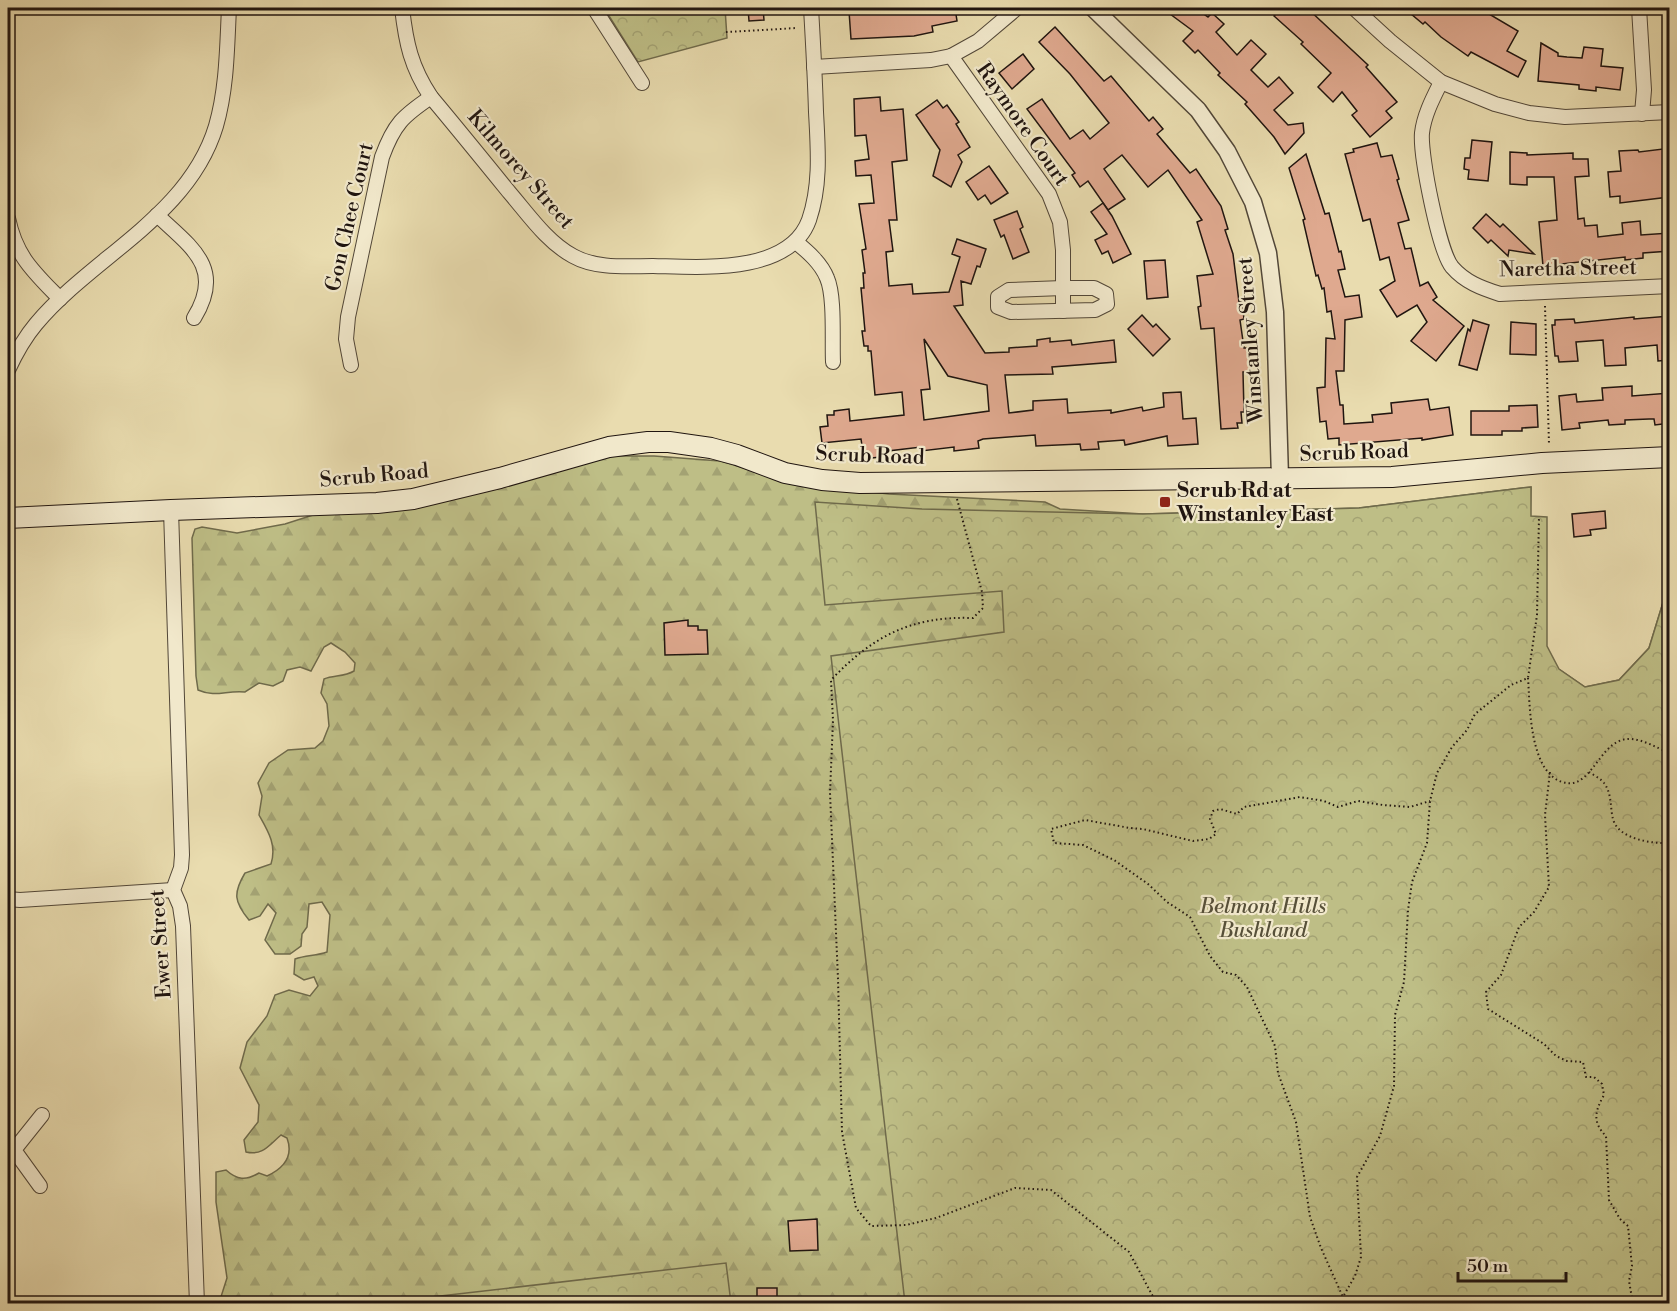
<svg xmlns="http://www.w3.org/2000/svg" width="1677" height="1311" font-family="'Libre Bodoni',serif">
	<defs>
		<pattern id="forest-firs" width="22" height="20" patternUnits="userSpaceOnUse" patternTransform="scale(1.5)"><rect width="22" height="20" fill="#bebe86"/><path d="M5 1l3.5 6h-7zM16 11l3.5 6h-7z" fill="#a3a273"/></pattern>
		<pattern id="park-crowns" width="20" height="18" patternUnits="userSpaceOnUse" patternTransform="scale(1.5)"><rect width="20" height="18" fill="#bebe86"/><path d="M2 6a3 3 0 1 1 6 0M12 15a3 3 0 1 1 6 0" fill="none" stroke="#a3a273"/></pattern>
	</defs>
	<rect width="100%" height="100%" fill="#e9dcaf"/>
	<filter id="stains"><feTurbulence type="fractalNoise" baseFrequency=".00333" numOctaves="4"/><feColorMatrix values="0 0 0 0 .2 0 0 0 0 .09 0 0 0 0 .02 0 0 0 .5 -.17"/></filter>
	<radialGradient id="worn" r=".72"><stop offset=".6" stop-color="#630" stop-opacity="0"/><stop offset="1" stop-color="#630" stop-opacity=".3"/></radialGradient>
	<path fill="url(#forest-firs)" stroke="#6f6a4b" stroke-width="1.5" d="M611 456H654L720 461 800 484 889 494 1045 502 1060 509 1143 514 1359 508 1531 487 1526 658 1560 670 1585 687 1619 680 1649 648 1669 583V1303H219L227 1278 216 1202V1172L226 1170C237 1180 246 1181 259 1173L267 1176C282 1169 294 1157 287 1138L281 1135C269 1145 263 1156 246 1152L244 1140 258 1122 259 1105 240 1068 247 1042 267 1016 275 995 289 990 310 996 318 986 314 977 304 980 294 974 295 959C306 955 316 956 327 952L330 915 322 902 309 904 307 927 302 934 301 946 290 954H275L265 940 276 913 268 904 260 916 249 920C234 902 233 893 245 873L271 864C277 845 268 831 259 815L262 796 258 783 269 763 288 750 315 748 323 741 329 726 327 704 321 693 324 679C334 675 344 677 354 671L355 663 345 652 331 643 324 647 311 671 300 667 287 670 283 681 273 686 259 683 245 692C226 690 216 698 198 690L196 676 192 538 195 529 202 527 237 533 285 524 313 515 439 501Z"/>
	<g fill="url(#park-crowns)" stroke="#6f6a4b" stroke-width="1.5">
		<path d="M604 8H725L727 38 638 62Z"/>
		<path d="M1531 487V516L1547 517V646L1559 669 1585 687 1619 680 1649 648 1669 583V1303H905L831 656 1004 632 1002 591 825 605 815 502 922 509 1143 514 1359 508Z"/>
		<path d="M726 1263 731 1303H379Z"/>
	</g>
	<g fill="#dfa98f" stroke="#201510" stroke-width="1.5" fill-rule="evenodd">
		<path d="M748 8H763L764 20 749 21Z"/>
		<path d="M909 8H955L957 21 932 26 933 32 914 36 851 39 849 11Z"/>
		<path d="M1162 8H1195L1208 17 1212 13 1224 24 1216 32 1237 55 1251 40 1266 54 1251 70 1268 87 1279 77 1293 93 1274 110 1288 125 1303 123 1304 133 1285 154 1274 137 1245 104 1247 102 1218 75 1220 73 1198 50 1195 53 1183 41 1193 31Z"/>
		<path d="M1281 8H1307L1368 65 1366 67 1397 102 1386 111 1392 118 1370 137 1352 115 1357 111 1342 92 1333 102 1318 87 1331 73 1301 44 1303 42 1274 16Z"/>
		<path d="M1404 8H1450L1458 14 1463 8H1479L1518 31 1507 51 1526 61 1518 77 1471 52 1468 56 1441 37 1425 22 1423 24Z"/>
		<path d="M1055 27 1104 81 1111 76 1149 121 1153 117 1163 129 1157 134 1190 173 1196 169 1221 206 1228 229 1225 230 1233 254 1239 302H1242L1244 319 1240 320 1244 348H1249L1250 372H1243L1244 412H1241L1242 423H1237L1238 428 1221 429 1214 328 1201 329 1198 307 1201 306 1197 276 1213 274 1197 222 1202 220 1168 170 1148 187 1122 155 1104 169 1125 199 1108 210 1088 181 1080 187 1072 175 1075 173 1027 109 1042 99 1070 139 1083 130 1090 139 1109 123 1070 74 1039 42Z"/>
		<path d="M1541 43 1558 53V56L1567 57 1582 58 1584 47 1603 49 1601 66 1623 68 1620 90 1596 87V91L1579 89V85L1538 81Z"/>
		<path d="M1023 54 1034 69 1012 89 999 73Z"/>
		<path d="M880 97 881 111 903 109 907 160 892 162 897 220H889L893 251 886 252 889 286 912 284 913 294 949 292 960 257 952 254 957 239 986 249 980 267 977 266 971 284 961 281 963 305 954 306 985 353 1009 352V348L1037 346V340L1050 338V342L1071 340 1072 345 1114 340 1116 362 1052 367 1053 374 1005 375 1009 413 1033 410V401L1067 399 1068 413 1111 410V413L1142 407 1143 411 1164 407 1163 393 1181 392 1183 419 1196 418 1198 444 1168 446 1167 436 1125 445 1124 440 1098 442 1099 449 1081 450 1080 444 1036 446 1035 435 983 439 978 441 979 448 954 451V447L921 451V447L888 451V456L864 459 861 439 822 443 820 427 828 426 827 415H834V411L849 409 850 421 904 415 902 392 875 395 871 351H868V346H864L862 331H865L861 288H864L863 273H865L862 250 866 249 859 204 874 203 871 175 856 176 855 161 869 159 866 135 855 136 854 99ZM924 339 948 376 987 385 989 411 924 420 921 390 930 389Z"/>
		<path d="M937 100 943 108 947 105 959 122 956 124 970 147 958 155 962 162 951 187 933 176 940 150 916 115Z"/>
		<path d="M1472 140 1492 142 1488 181 1468 179 1469 170 1464 169 1465 158H1470Z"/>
		<path d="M1377 143 1381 157 1392 155 1399 179 1397 180 1409 220 1398 223 1405 249 1411 248 1420 286 1428 282 1437 297 1433 300 1464 326 1436 361 1411 341 1427 322 1417 305 1397 317 1380 290 1395 281 1389 257 1380 260 1370 219 1363 221 1345 154 1354 152 1353 149Z"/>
		<path d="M1663 149 1664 154H1670V181H1667L1669 197 1620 203V196L1610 197 1608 172 1621 171 1619 151 1638 150 1639 152Z"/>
		<path d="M1510 152 1527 153V155L1573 153V159H1588L1589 176 1575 177 1578 219 1584 218 1585 226 1597 225 1598 237 1623 234 1622 223 1640 221 1641 235 1670 233V251L1643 253V258L1625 260V257L1543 266 1539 222 1557 220 1554 177H1527V185L1510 184Z"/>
		<path d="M1306 154 1325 214 1329 213 1339 252 1341 251 1345 269 1338 270 1345 297 1359 295 1362 317 1345 320 1344 371H1336L1340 405H1343L1344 424 1373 422 1372 415 1392 413 1391 403 1428 399 1430 410 1449 407 1453 435 1422 440V438L1339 445V438L1328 439 1326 421 1320 422 1317 388 1325 387 1326 338 1335 339 1331 311 1327 312 1324 288 1322 289 1318 275 1316 276 1303 220 1305 219 1289 168Z"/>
		<path d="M989 166 1008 193 991 204 985 195 978 200 966 182Z"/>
		<path d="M1103 203 1112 216 1131 254 1113 263 1108 251 1102 254 1095 240 1107 234 1091 212Z"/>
		<path d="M1017 211 1023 227 1020 229 1029 252 1013 259 1004 235 1001 237 994 220Z"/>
		<path d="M1486 214 1500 227 1503 224 1534 254 1509 250 1508 256 1491 240 1488 243 1473 228Z"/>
		<path d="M1165 260 1168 297 1147 299 1144 261Z"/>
		<path d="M1142 315 1153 327 1156 324 1170 339 1153 356 1128 329Z"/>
		<path d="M1670 316V360L1658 361 1657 345 1625 348 1626 365 1605 366 1603 340 1576 342 1578 361 1559 362 1558 356H1555L1552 325H1555V320L1574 319 1575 323 1634 317V319Z"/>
		<path d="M1473 320 1489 325 1477 370 1459 365 1468 329 1470 331Z"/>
		<path d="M1511 322 1536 324V355L1510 354Z"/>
		<path d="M1632 386V396L1670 393V423L1655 425 1654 419H1649L1625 420V424L1609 425 1608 420 1579 423 1580 428 1562 430 1559 396 1576 394 1577 402 1603 400 1602 388Z"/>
		<path d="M1537 405 1538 427 1522 428V431H1502V435H1471V411H1509V406Z"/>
		<path d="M1605 511 1606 528 1590 530 1591 535 1574 537 1572 514Z"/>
		<path d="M688 620V626H698V630H707L708 654 665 655 664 623Z"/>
		<path d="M817 1219 818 1250 790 1251 788 1221Z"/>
		<rect x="757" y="1288" width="20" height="16"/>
	</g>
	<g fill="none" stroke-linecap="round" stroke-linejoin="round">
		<g stroke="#524738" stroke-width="16">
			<g id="minor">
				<path d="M402 8C406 43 411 67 431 97 457 128 483 160 509 192 528 214 547 242 573 256 596 269 627 266 653 266 699 267 789 275 809 220 821 185 818 149 816 112 815 77 813 42 811 8"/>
				<path d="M594 8 642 83"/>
				<path d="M1354 8 1390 41 1441 82 1495 104 1529 113 1565 117 1670 112"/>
				<path d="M1639 8 1644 90 1642 114"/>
				<path d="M8 12 9 8"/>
				<path d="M951 56 1049 194 1060 222 1063 250V311"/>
				<path d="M814 67 931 60 951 56 978 41 1017 8"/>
				<path d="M1441 82C1433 98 1424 115 1422 133 1420 155 1439 251 1452 267 1465 282 1481 288 1500 294L1670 286"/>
				<path d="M157 215C191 247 225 268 194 318"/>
				<path d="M8 218C16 257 34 272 60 299"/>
				<path d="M796 242C808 252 821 263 827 278 835 296 832 341 833 362"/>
				<path d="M1063 288H1094L1106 294 1107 304 1095 310 1011 312 998 307V297L1009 290Z"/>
				<path d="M351 365 346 339 348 317 382 157C394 124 403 116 431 97"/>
				<path d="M8 370C15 355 25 337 36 324 93 256 189 216 216 126 227 88 227 47 229 8"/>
				<path d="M171 510 182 855 181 868 173 890 180 906 183 926 197 1304"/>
				<path d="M8 899 20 900 173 890"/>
				<path d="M40 1186 14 1150 42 1115"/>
			</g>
		</g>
		<g stroke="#524738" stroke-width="19">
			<path id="tertiary" d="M1093 8 1198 110 1227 151 1253 202 1268 253 1275 312 1280 478"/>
		</g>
		<g stroke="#201510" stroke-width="22">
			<path id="secondary" d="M8 518 171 510 377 503 413 499 500 478 609 447 648 442H669L711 448 737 455 785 473 822 480 860 483 1392 477 1542 463 1670 457"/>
		</g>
		<g stroke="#201510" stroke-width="2" stroke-dasharray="1.5 3" stroke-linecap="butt">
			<path d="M726 32 797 28"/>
			<path d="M1545 306 1549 444"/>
			<path d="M957 499 982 592 983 608 973 618C911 616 873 636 831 680L833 720 830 793 838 979 842 1132 856 1208 871 1226 906 1225 936 1218 1015 1188 1051 1190 1129 1252 1157 1304"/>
			<path d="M1528 678C1530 705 1529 771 1562 782 1570 784 1576 784 1583 778 1596 768 1605 745 1622 740 1637 735 1656 748 1670 753"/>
			<path d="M1550 772 1545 815 1549 887 1534 912 1519 927 1501 975 1486 992 1488 1009 1544 1044 1556 1056 1567 1061 1583 1062 1586 1077H1594L1602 1084 1604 1095C1595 1111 1592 1122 1606 1136L1609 1200 1620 1219 1628 1226 1632 1266 1629 1281 1633 1304"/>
			<path d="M1589 772C1594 775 1601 779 1604 783 1612 793 1610 808 1613 819 1618 839 1652 844 1670 843"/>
			<path d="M1344 1295 1355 1276 1361 1257 1357 1177 1380 1136 1394 1086 1395 1015 1404 982 1408 910 1412 882 1427 843 1430 801 1437 773 1452 747 1467 730 1475 714 1511 685 1528 678 1537 615 1539 517"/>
			<path d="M1346 1304 1321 1248 1310 1217 1296 1122 1278 1073 1275 1046 1247 987 1236 975 1223 972 1210 956 1190 917 1167 902 1148 884 1114 860 1083 845 1054 843 1051 829 1085 820 1130 828 1143 829 1193 841 1209 839 1216 834 1210 819 1213 811 1220 809 1237 814 1244 807 1300 797 1324 801 1338 807 1358 801 1383 805 1410 807 1430 801"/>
		</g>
		<use href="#minor" stroke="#f1e8cb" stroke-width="14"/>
		<use href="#tertiary" stroke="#f1e8cb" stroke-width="16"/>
		<use href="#secondary" stroke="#f1e8cb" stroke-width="20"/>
	</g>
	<rect fill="#8f2418" stroke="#f1e8cb" stroke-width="2" x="1159" y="496" width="12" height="12" rx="3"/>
	<g text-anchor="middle" stroke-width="4.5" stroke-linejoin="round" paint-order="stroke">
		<g font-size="21" fill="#201510" stroke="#f1e8cb">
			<text transform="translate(1023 124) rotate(55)" y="7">Raymore Court</text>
			<text transform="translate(521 169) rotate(49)" y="7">Kilmorey Street</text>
			<text transform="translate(349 217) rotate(-77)" y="7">Gon Chee Court</text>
			<text transform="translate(1568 268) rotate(-1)" y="7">Naretha Street</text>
			<text transform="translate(1250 340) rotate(-94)" y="7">Winstanley Street</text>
			<text transform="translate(1354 452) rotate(-2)" y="7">Scrub Road</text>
			<text transform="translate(870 455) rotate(2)" y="7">Scrub Road</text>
			<text transform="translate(374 475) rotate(-5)" y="7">Scrub Road</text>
			<text transform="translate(160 944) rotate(-94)" y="7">Ewer Street</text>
		</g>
		<g font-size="21" font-weight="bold" fill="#201510" stroke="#f1e8cb" text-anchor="start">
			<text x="1177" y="497">Scrub Rd at<tspan x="1177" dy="24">Winstanley East</tspan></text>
		</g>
		<g font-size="21" font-style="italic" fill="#575039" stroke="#f1e8cb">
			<text x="1263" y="913">Belmont Hills<tspan x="1263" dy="24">Bushland</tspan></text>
		</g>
	</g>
	<rect width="1677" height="1311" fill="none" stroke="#e9dcaf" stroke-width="30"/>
	<rect x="9" y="9" width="1659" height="1293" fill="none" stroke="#201510" stroke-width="3"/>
	<rect x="15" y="15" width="1647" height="1281" fill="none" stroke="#201510" stroke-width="1.5"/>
	<path d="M1458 1272v9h108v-9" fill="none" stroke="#201510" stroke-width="3"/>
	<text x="1467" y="1272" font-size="18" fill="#201510" stroke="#f1e8cb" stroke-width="4.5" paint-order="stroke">50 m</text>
	<rect width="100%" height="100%" filter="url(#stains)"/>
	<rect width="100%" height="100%" fill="url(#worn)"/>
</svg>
